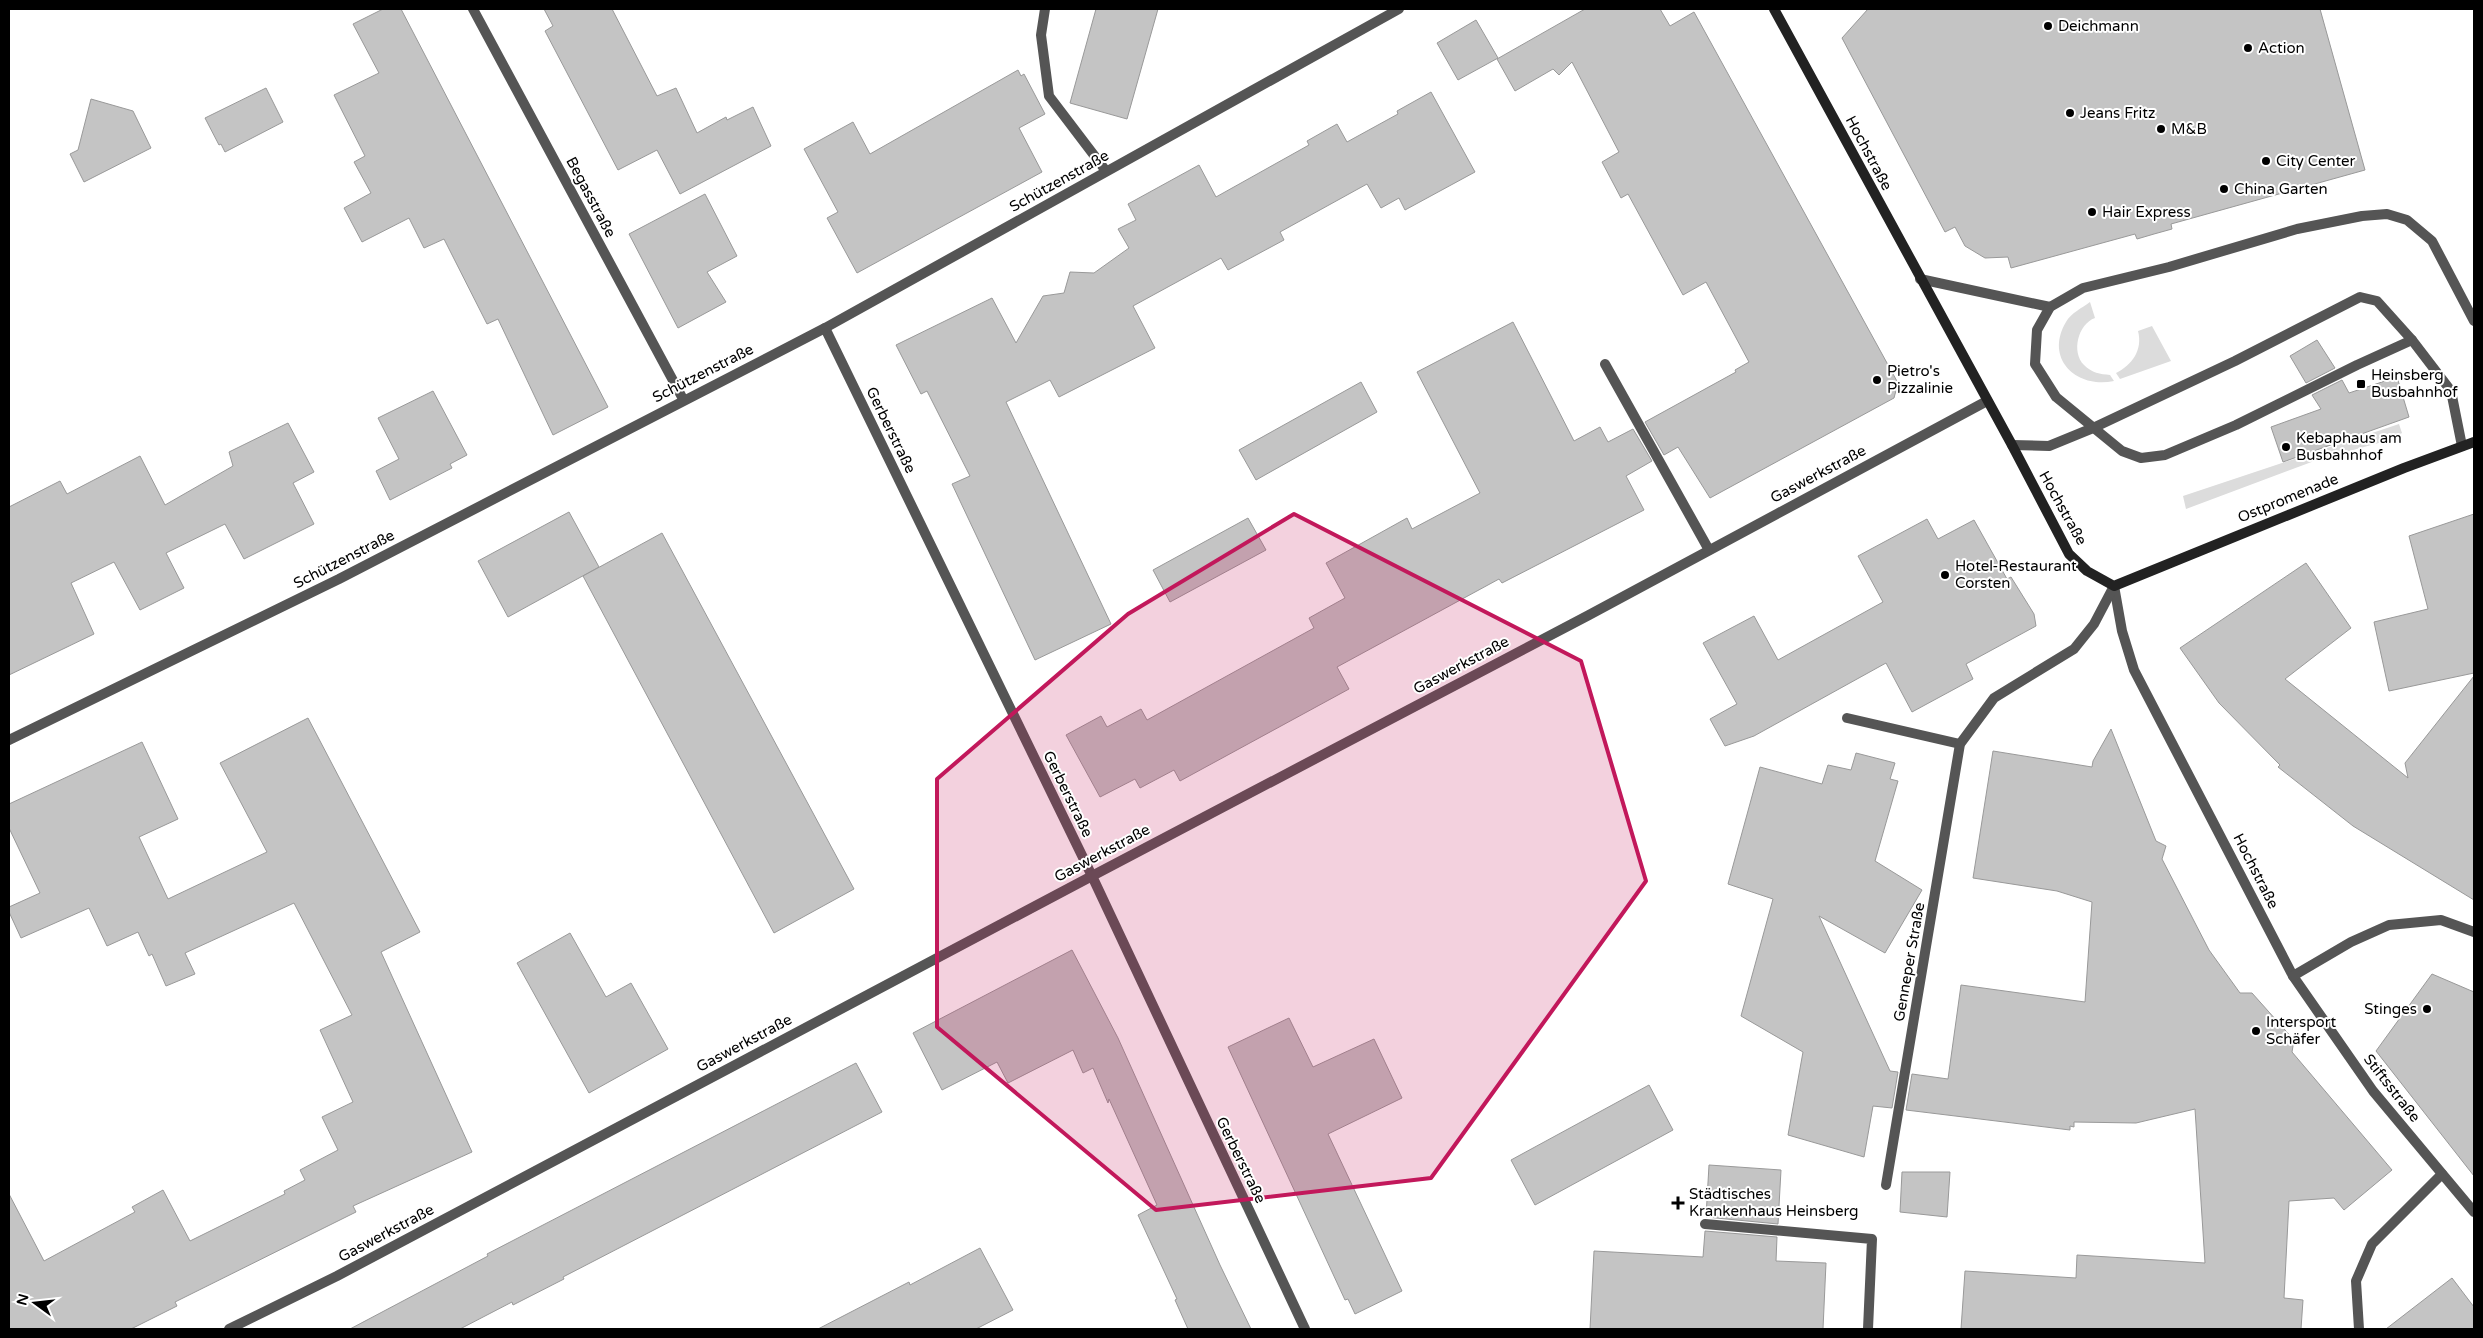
<svg xmlns="http://www.w3.org/2000/svg" width="2483" height="1338" font-family="'Varela Round',sans-serif">
	<rect width="100%" height="100%" fill="#fff"/>
	<g fill="#dcdcdc">
		<path d="M2090 302 2095 318C2078 324 2071 352 2084 365 2092 373 2100 374 2110 375L2114 381C2077 389 2044 359 2066 322 2071 313 2082 308 2090 302Z"/>
		<path d="M2152 326 2171 361 2120 379 2116 373C2132 365 2143 350 2138 331Z"/>
		<path d="M2399 424 2402 433 2393 439 2317 460 2186 509 2183 496Z"/>
	</g>
	<g fill="#c4c4c4" stroke="#999">
		<path d="M383 9H401L608 407 553 435 498 319 487 324 444 239 424 248 409 218 362 242 344 208 371 193 354 162 365 156 334 95 379 73 353 24Z"/>
		<path d="M544 9H612L657 96 676 88 697 133 726 117 727 120 753 107 771 146 680 194 657 150 618 170 545 31 553 26Z"/>
		<path d="M1096 9H1158L1127 119 1070 103Z"/>
		<path d="M1585 9H1660L1670 26 1694 12 1898 383 1894 398 1710 498 1678 447 1664 455 1645 422 1736 372 1735 370 1749 362 1706 282 1683 295 1628 194 1621 198 1602 162 1619 152 1572 62 1559 75 1553 69 1515 91 1497 59Z"/>
		<path d="M1868 9H2320L2365 170 2171 224 2172 229 2154 234 2137 239 2135 234 2011 268 2008 257 1985 258 1965 246 1955 227 1945 232 1842 38Z"/>
		<path d="M1476 20 1498 58 1458 80 1437 43Z"/>
		<path d="M1018 70 1021 76 1024 74 1045 114 1019 128 1042 172 857 273 827 218 838 212 804 149 853 122 870 154Z"/>
		<path d="M266 88 283 122 225 152 221 144 219 145 205 118Z"/>
		<path d="M1431 92 1475 172 1405 210 1399 198 1381 208 1367 184 1280 232 1284 240 1228 270 1221 258 1133 306 1155 348 1059 397 1050 380 1006 402 1111 624 1035 660 952 484 970 476 927 391 921 394 896 345 992 298 1016 343 1043 296 1064 293 1070 272 1094 273 1129 248 1118 229 1136 220 1128 204 1199 165 1216 197 1309 145 1307 141 1337 124 1347 142 1398 114 1397 111Z"/>
		<path d="M91 99 133 111 151 148 84 182 70 154 78 150Z"/>
		<path d="M705 194 737 256 707 272 726 302 678 328 629 234Z"/>
		<path d="M1513 322 1574 441 1600 427 1608 442 1633 429 1652 461 1626 476 1644 510 1502 583 1499 579 1337 667 1349 689 1180 781 1174 770 1140 788 1135 779 1100 797 1066 735 1101 716 1107 727 1141 709 1147 720 1314 628 1309 618 1345 598 1326 563 1407 518 1412 529 1480 493 1417 372Z"/>
		<path d="M2317 340 2335 368 2306 383 2290 356Z"/>
		<path d="M2397 377 2409 417 2283 462 2271 427 2321 409 2312 395 2342 380 2349 393Z"/>
		<path d="M1361 382 1377 412 1256 480 1239 450Z"/>
		<path d="M433 391 467 455 450 464 452 468 390 500 376 471 399 459 378 418Z"/>
		<path d="M288 423 314 472 293 483 314 524 244 559 225 524 166 553 184 588 140 610 114 562 71 583 94 634 9 675V507L60 481 67 494 140 456 165 505 233 466 229 452Z"/>
		<path d="M569 512 599 567 508 617 478 561Z"/>
		<path d="M2474 514V673L2389 691 2374 622 2428 609 2409 536Z"/>
		<path d="M1248 518 1266 550 1170 602 1153 570Z"/>
		<path d="M1927 519 1938 539 1974 520 2007 579 2011 577 2034 614 2036 626 1966 664 1973 679 1912 712 1886 663 1754 736 1725 746 1710 719 1737 704 1703 643 1754 616 1778 660 1883 602 1858 556Z"/>
		<path d="M662 533 854 889 774 933 583 576Z"/>
		<path d="M2306 563 2351 628 2285 679 2408 778 2405 763 2474 676V900L2353 826 2278 767 2280 765 2219 703 2180 648Z"/>
		<path d="M308 718 420 932 381 952 472 1152 353 1206 356 1212 175 1302 177 1306 131 1329H9V1194L44 1261 135 1212 132 1207 163 1190 190 1241 285 1194 284 1191 305 1180 300 1170 338 1150 322 1117 353 1102 320 1030 352 1015 294 903 185 953 195 974 166 986 152 954 149 956 138 932 107 946 89 908 21 938 9 912V907L40 893 9 828V804L142 742 178 819 139 837 168 899 267 852 220 763Z"/>
		<path d="M2111 729 2156 841 2166 846 2162 859 2209 950 2240 993H2252L2294 1040 2292 1052 2392 1170 2344 1210 2334 1198 2289 1201 2284 1298 2303 1300 2301 1329H1961L1965 1271 2076 1278 2077 1255 2205 1263 2195 1109 2136 1123 2074 1122V1127L2070 1126V1130L1906 1110 1912 1074 1948 1079 1961 985 2085 1002 2092 902 2057 891 1973 878 1993 751 2092 767 2093 761Z"/>
		<path d="M1856 753 1895 763 1890 779 1898 781 1875 861 1922 890 1885 953 1819 916 1890 1071 1898 1072 1892 1108 1873 1106 1864 1157 1788 1135 1803 1052 1741 1016 1773 899 1728 884 1760 767 1822 784 1828 765 1851 770Z"/>
		<path d="M570 933 606 997 631 983 668 1049 589 1093 517 963Z"/>
		<path d="M1072 950 1118 1038 1220 1265 1251 1329H1188L1175 1300 1177 1299 1138 1215 1157 1205 1109 1099 1108 1103 1093 1068 1083 1073 1073 1050 1008 1083 997 1062 942 1090 913 1033Z"/>
		<path d="M2432 974 2474 992V1176L2376 1051Z"/>
		<path d="M1289 1018 1313 1067 1374 1039 1402 1098 1328 1134 1402 1291 1355 1314 1348 1299 1345 1300 1228 1047Z"/>
		<path d="M856 1063 882 1112 563 1277 564 1279 513 1305 512 1302 460 1329H350L488 1256 487 1254Z"/>
		<path d="M1649 1085 1673 1130 1535 1205 1511 1160Z"/>
		<path d="M1709 1165 1781 1170 1778 1224 1706 1217Z"/>
		<path d="M1902 1172H1950L1947 1217 1900 1212Z"/>
		<path d="M1705 1231 1777 1237 1776 1261 1826 1263 1823 1329H1590L1594 1251 1703 1257Z"/>
		<path d="M980 1248 1013 1310 976 1329H818L909 1282 910 1285Z"/>
		<path d="M2452 1278 2474 1307V1329H2386Z"/>
	</g>
	<g fill="none" stroke-linecap="round" stroke-linejoin="round">
		<g stroke="#555" stroke-width="10">
			<path d="M1045 9 1041 35 1049 96 1106 171"/>
			<path d="M1920 279 2050 307"/>
			<path d="M2412 340 2357 365 2236 425 2165 455 2141 458 2122 451 2056 397 2035 364 2037 330 2050 307 2083 288 2169 267 2297 229 2362 216 2387 214 2407 220 2432 241 2474 321"/>
			<path d="M1605 364 1709 550"/>
			<path d="M2012 445 2049 446 2093 428 2235 361 2360 297 2377 301 2412 340 2451 391 2462 446"/>
			<path d="M1847 718 1960 744"/>
			<path d="M1705 1224 1872 1239 1868 1329"/>
			<path d="M2359 1329 2356 1281 2372 1244 2442 1174"/>
		</g>
		<g stroke="#555" stroke-width="10">
			<path d="M473 9 683 399"/>
			<path d="M825 328 1092 876 1305 1329"/>
			<path d="M2114 586 2122 631 2134 670 2293 976 2373 1091 2474 1212"/>
			<path d="M9 740 339 579 825 328 1399 9"/>
			<path d="M2293 976 2351 942 2389 925 2441 920 2474 932"/>
			<path d="M1886 1185 1960 744 1994 698 2074 649 2094 624 2114 586"/>
			<path d="M229 1329 337 1276 1092 876 1589 615 1987 401"/>
		</g>
		<path stroke="#222" stroke-width="10" d="M1774 9 2012 445 2069 554 2087 571 2114 586 2404 468 2474 442"/>
	</g>
	<path fill="#c2185b" fill-opacity="0.2" stroke="#c2185b" stroke-width="4" stroke-linejoin="round" d="M1294 514 1581 661 1646 881 1431 1178 1156 1210 937 1027V779L1128 614Z"/>
	<g fill="#000" stroke="#fff" stroke-width="2">
		<circle cx="2048" cy="26" r="5"/>
		<circle cx="2248" cy="48" r="5"/>
		<circle cx="2070" cy="113" r="5"/>
		<circle cx="2161" cy="129" r="5"/>
		<circle cx="2266" cy="161" r="5"/>
		<circle cx="2224" cy="189" r="5"/>
		<circle cx="2092" cy="212" r="5"/>
		<circle cx="1877" cy="380" r="5"/>
		<rect x="2356" y="379" width="10" height="10" rx="2.5"/>
		<circle cx="2286" cy="447" r="5"/>
		<circle cx="1945" cy="575" r="5"/>
		<circle cx="2427" cy="1009" r="5"/>
		<circle cx="2256" cy="1031" r="5"/>
		<path d="M1675.5 1195.5h5v5h5v5h-5v5h-5v-5h-5v-5h5z"/>
	</g>
	<g text-anchor="middle" stroke-width="4" stroke-linejoin="round" paint-order="stroke">
		<g font-size="15" fill="#000" stroke="#fff" text-anchor="start">
			<text x="2058" y="31">Deichmann</text>
			<text x="2258" y="53">Action</text>
			<text x="2080" y="118">Jeans Fritz</text>
			<text x="2171" y="134">M&amp;B</text>
			<text x="2276" y="166">City Center</text>
			<text x="2234" y="194">China Garten</text>
			<text x="2102" y="217">Hair Express</text>
			<text x="1887" y="376">Pietro's<tspan x="1887" dy="17">Pizzalinie</tspan></text>
			<text x="2371" y="380">Heinsberg<tspan x="2371" dy="17">Busbahnhof</tspan></text>
			<text x="2296" y="443">Kebaphaus am<tspan x="2296" dy="17">Busbahnhof</tspan></text>
			<text x="1955" y="571">Hotel-Restaurant<tspan x="1955" dy="17">Corsten</tspan></text>
			<text x="2417" y="1014" text-anchor="end">Stinges</text>
			<text x="2266" y="1027">Intersport<tspan x="2266" dy="17">Schäfer</tspan></text>
			<text x="1689" y="1199">Städtisches<tspan x="1689" dy="17">Krankenhaus Heinsberg</tspan></text>
		</g>
		<g font-size="15" fill="#000" stroke="#fff">
			<text transform="translate(1869 153) rotate(62)" y="5">Hochstraße</text>
			<text transform="translate(1059 181) rotate(-29)" y="5">Schützenstraße</text>
			<text transform="translate(591 197) rotate(62)" y="5">Begasstraße</text>
			<text transform="translate(703 373) rotate(-27)" y="5">Schützenstraße</text>
			<text transform="translate(891 430) rotate(64)" y="5">Gerberstraße</text>
			<text transform="translate(1818 474) rotate(-28)" y="5">Gaswerkstraße</text>
			<text transform="translate(2288 498) rotate(-22)" y="5">Ostpromenade</text>
			<text transform="translate(2063 508) rotate(61)" y="5">Hochstraße</text>
			<text transform="translate(344 559) rotate(-27)" y="5">Schützenstraße</text>
			<text transform="translate(1461 665) rotate(-28)" y="5">Gaswerkstraße</text>
			<text transform="translate(1068 794) rotate(64)" y="5">Gerberstraße</text>
			<text transform="translate(1102 853) rotate(-28)" y="5">Gaswerkstraße</text>
			<text transform="translate(2256 871) rotate(63)" y="5">Hochstraße</text>
			<text transform="translate(1909 962) rotate(-80)" y="5">Genneper Straße</text>
			<text transform="translate(744 1043) rotate(-28)" y="5">Gaswerkstraße</text>
			<text transform="translate(2392 1088) rotate(52)" y="5">Stiftsstraße</text>
			<text transform="translate(1241 1160) rotate(64)" y="5">Gerberstraße</text>
			<text transform="translate(386 1233) rotate(-28)" y="5">Gaswerkstraße</text>
		</g>
	</g>
	<rect width="2483" height="1338" fill="none" stroke="#000000" stroke-width="20"/>
	<g transform="translate(35 1303) rotate(285)" stroke="#ffffff" stroke-width="4" paint-order="stroke">
	<path d="M0-4L9 19L0 12L-9 19Z" fill="#000000"/>
	<text y="-8" font-size="14" font-weight="bold" text-anchor="middle" fill="#000000">N</text>
	</g>
</svg>
